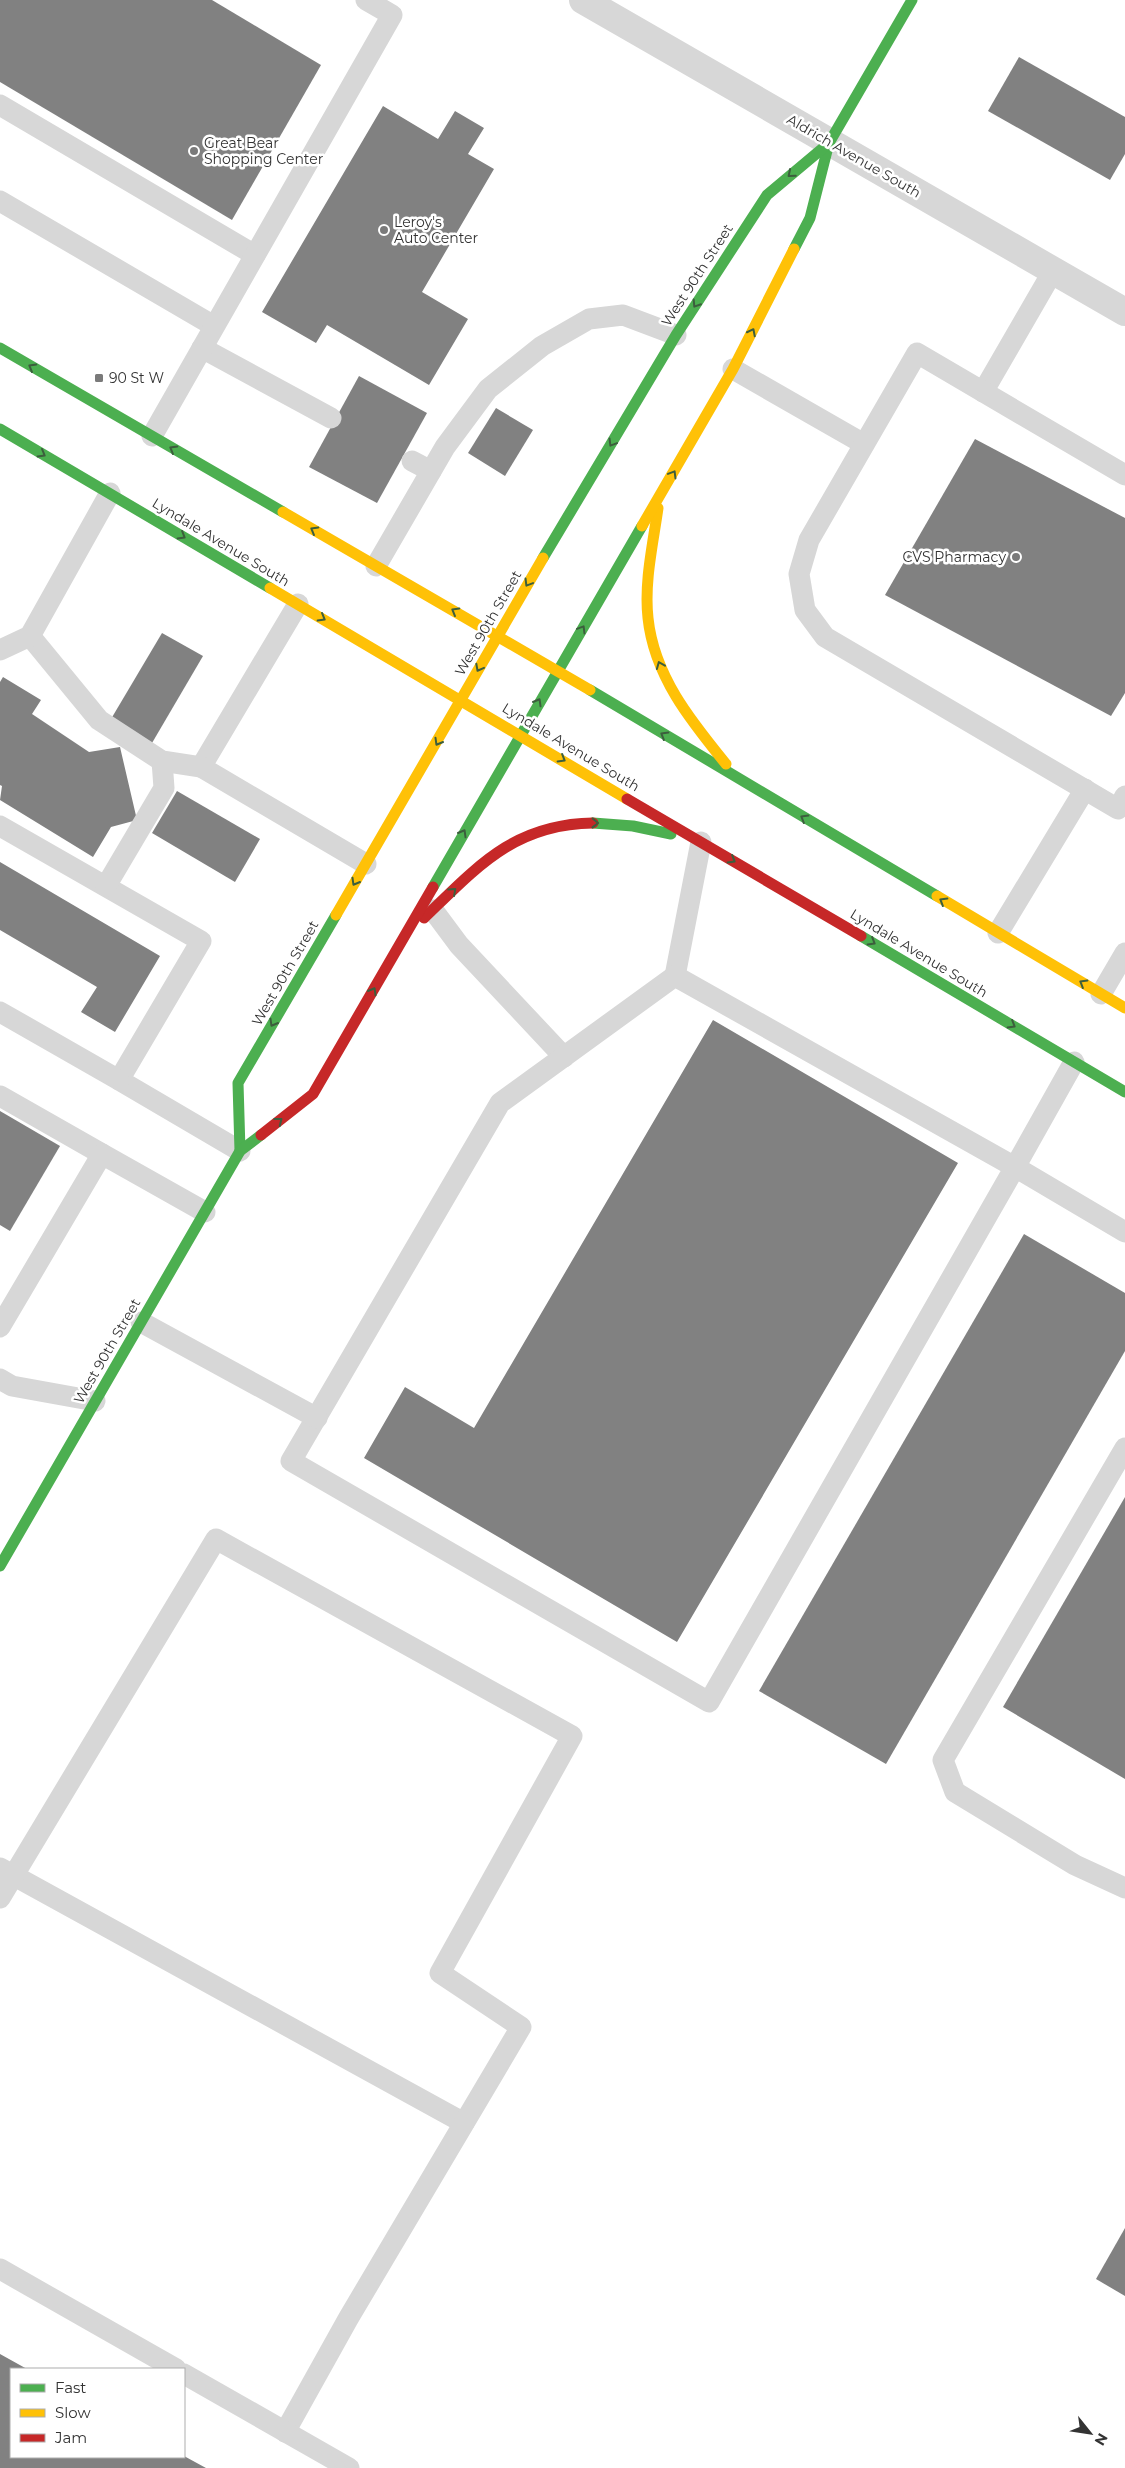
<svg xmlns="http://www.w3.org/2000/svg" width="1125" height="2468" font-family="Montserrat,sans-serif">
	<rect width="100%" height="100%" fill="#fff"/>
	<g fill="#818181">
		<path d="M0 0H212L321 65 232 220 0 82Z"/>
		<path d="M1019 57 1125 117V154L1110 180 988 111Z"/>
		<path d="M383 106 438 139 455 111 484 128 468 154 494 169 422 292 468 319 429 385 327 325 316 343 262 312Z"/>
		<path d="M359 376 427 413 377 503 309 467Z"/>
		<path d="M496 408 533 430 505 476 468 453Z"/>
		<path d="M975 439 1125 518V693L1111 716 885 595Z"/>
		<path d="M162 633 203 656 152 743 111 719Z"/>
		<path d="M3 677 41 700 32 714 89 752 120 747 137 820 111 827 93 857 0 800 2 786 0 785V682Z"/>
		<path d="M177 791 260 839 235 882 152 833Z"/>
		<path d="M0 862 160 956 115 1032 81 1012 97 987 0 930Z"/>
		<path d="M713 1020 958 1163 677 1642 364 1458 405 1387 474 1428Z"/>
		<path d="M0 1111 60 1146 10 1231 0 1225Z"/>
		<path d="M1024 1234 1125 1293V1351L886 1764 759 1691Z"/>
		<path d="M1125 1497V1779L1003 1707Z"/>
		<path d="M1125 2228V2296L1096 2279Z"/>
		<path d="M0 2354 27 2369H11V2457L184 2456 206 2468H0Z"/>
	</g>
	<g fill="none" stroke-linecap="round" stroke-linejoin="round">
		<g stroke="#d7d7d7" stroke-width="21">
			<path d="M0 105 255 255"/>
			<path d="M0 201 214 326"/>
			<path d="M202 348 331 418"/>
			<path d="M733 369 864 444"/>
			<path d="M983 392 1053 271"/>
			<path d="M152 436 392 15 366 0"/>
			<path d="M412 461 431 471"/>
			<path d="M1125 475 917 353 809 540 799 574 805 610 825 637 1118 809 1125 796"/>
			<path d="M376 566 445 447 488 389 542 346 589 319 623 315 676 335"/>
			<path d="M298 604 201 767 366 864"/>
			<path d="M30 636 99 720 162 761 201 767"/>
			<path d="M0 650 30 636 110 493"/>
			<path d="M0 826 201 941 119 1080 240 1151"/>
			<path d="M106 886 164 788 162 761"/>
			<path d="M433 910 459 945 564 1057"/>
			<path d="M998 933 1085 789"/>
			<path d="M675 976 701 842"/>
			<path d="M1101 994 1125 953"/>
			<path d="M0 1012 119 1080"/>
			<path d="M1074 1062 1015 1167 709 1702 291 1461 500 1103 675 976 1015 1167 1125 1232"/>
			<path d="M0 1096 102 1154"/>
			<path d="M141 1322 317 1418"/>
			<path d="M0 1327 102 1154 205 1212"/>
			<path d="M0 1379 12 1386 95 1401"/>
			<path d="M1125 1448 943 1760 955 1792 1075 1865 1125 1888"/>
			<path d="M0 1868 464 2123"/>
			<path d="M0 1898 216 1539 572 1736 440 1973 521 2027 348 2319 285 2432"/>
			<path d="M0 2269 176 2369"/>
			<path d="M184 2374 349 2468"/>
		</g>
		<path stroke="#d7d7d7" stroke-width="28" d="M583 0 1125 312"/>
		<g stroke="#4caf50" stroke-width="11">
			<path d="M794 249 810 218 829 143 912 0"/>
			<path d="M0 348 283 512"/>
			<path d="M0 429 270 588"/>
			<path d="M543 558 676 335 767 195 829 143"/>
			<path d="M590 690 937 896"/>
			<path d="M593 823 633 826 671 834"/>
			<path d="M433 887 642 526"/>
			<path d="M861 936 1125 1092"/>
			<path d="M240 1151 238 1083 336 915"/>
			<path d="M0 1566 240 1151 261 1135"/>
		</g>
		<g stroke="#ffc107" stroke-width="11">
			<path d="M658 508C653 544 644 582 648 618 654 676 691 721 726 764"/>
			<path d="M283 512 590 690"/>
			<path d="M642 526 733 369 794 249"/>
			<path d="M270 588 627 799"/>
			<path d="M937 896 1125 1008"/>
			<path d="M336 915 543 558"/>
		</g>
		<g stroke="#c62828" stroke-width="11">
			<path d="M627 799 861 936"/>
			<path d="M424 918C477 867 514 824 593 823"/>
			<path d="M261 1135 313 1094 433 887"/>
		</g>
	</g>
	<defs><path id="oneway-chevron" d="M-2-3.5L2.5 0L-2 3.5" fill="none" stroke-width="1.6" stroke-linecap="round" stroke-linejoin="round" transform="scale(1.25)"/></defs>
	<g stroke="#3c5e3d">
		<use href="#oneway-chevron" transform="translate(791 174) rotate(140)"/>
		<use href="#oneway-chevron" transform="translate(696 304) rotate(123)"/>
		<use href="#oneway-chevron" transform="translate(752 332) rotate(-63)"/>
		<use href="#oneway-chevron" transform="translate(32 367) rotate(-150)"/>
		<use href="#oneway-chevron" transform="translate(612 443) rotate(121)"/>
		<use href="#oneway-chevron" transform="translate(173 449) rotate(-150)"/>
		<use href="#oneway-chevron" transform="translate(42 454) rotate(30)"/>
		<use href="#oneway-chevron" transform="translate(673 474) rotate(-59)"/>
		<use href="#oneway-chevron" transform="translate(314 530) rotate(-150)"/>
		<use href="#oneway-chevron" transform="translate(182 536) rotate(31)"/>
		<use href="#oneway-chevron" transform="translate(528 583) rotate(121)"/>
		<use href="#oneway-chevron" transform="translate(455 611) rotate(-150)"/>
		<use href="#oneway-chevron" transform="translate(322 618) rotate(30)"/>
		<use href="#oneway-chevron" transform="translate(582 629) rotate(-59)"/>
		<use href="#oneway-chevron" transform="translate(660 665) rotate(-112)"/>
		<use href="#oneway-chevron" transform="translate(479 668) rotate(118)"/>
		<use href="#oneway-chevron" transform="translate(538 702) rotate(-60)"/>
		<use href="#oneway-chevron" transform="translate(664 735) rotate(-149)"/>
		<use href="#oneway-chevron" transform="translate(438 742) rotate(120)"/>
		<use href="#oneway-chevron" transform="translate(562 759) rotate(31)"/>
		<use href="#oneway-chevron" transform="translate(804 818) rotate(-149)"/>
		<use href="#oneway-chevron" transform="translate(595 823) rotate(1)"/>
		<use href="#oneway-chevron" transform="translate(463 833) rotate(-60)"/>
		<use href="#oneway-chevron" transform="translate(732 860) rotate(31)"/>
		<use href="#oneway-chevron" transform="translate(355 882) rotate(120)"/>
		<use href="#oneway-chevron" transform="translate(453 891) rotate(-42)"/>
		<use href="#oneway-chevron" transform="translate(943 901) rotate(-149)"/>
		<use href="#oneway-chevron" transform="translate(872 942) rotate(31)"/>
		<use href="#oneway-chevron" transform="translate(1083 983) rotate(-149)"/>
		<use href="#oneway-chevron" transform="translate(373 991) rotate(-60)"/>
		<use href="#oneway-chevron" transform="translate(273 1023) rotate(120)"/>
		<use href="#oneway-chevron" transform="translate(1012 1025) rotate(31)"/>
		<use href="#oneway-chevron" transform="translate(279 1121) rotate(-38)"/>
	</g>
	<g fill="#7a7a7a" stroke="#fff" stroke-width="2">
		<circle cx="194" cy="151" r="5"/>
		<circle cx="384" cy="230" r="5"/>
		<rect x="94" y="373" width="10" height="10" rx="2.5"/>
		<circle cx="1016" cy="557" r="5"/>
	</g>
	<g text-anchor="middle" stroke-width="5" stroke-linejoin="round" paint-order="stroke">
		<g font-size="14" fill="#333" stroke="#fff" text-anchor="start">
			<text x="204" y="148">Great Bear<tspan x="204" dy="16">Shopping Center</tspan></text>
			<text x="394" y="227">Leroy's<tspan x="394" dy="16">Auto Center</tspan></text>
			<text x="109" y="383">90 St W</text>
			<text x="1006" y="562" text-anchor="end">CVS Pharmacy</text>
		</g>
		<g font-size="14" fill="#333" stroke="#fff">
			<text transform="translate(854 156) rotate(30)" y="5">Aldrich Avenue South</text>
			<text transform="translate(697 275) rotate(-57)" y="5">West 90th Street</text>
			<text transform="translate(221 542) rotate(31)" y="5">Lyndale Avenue South</text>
			<text transform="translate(488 623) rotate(-60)" y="5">West 90th Street</text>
			<text transform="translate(571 747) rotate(31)" y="5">Lyndale Avenue South</text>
			<text transform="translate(919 953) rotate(31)" y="5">Lyndale Avenue South</text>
			<text transform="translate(285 973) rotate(-60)" y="5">West 90th Street</text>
			<text transform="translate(107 1351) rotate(-60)" y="5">West 90th Street</text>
		</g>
	</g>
	<rect x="10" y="2368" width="175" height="90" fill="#ffffff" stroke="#adadad"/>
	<rect x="20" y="2384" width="25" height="8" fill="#4caf50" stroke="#adadad"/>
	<text x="55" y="2393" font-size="15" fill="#333333">Fast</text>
	<rect x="20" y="2409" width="25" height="8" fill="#ffc107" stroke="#adadad"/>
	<text x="55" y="2418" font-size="15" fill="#333333">Slow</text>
	<rect x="20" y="2434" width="25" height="8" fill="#c62828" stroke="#adadad"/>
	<text x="55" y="2443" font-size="15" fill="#333333">Jam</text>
	<g transform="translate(1090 2433) rotate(120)" stroke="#ffffff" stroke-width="4" paint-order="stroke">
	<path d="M0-4L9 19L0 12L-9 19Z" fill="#333333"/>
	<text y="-8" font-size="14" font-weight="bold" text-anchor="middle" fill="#333333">N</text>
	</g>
</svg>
